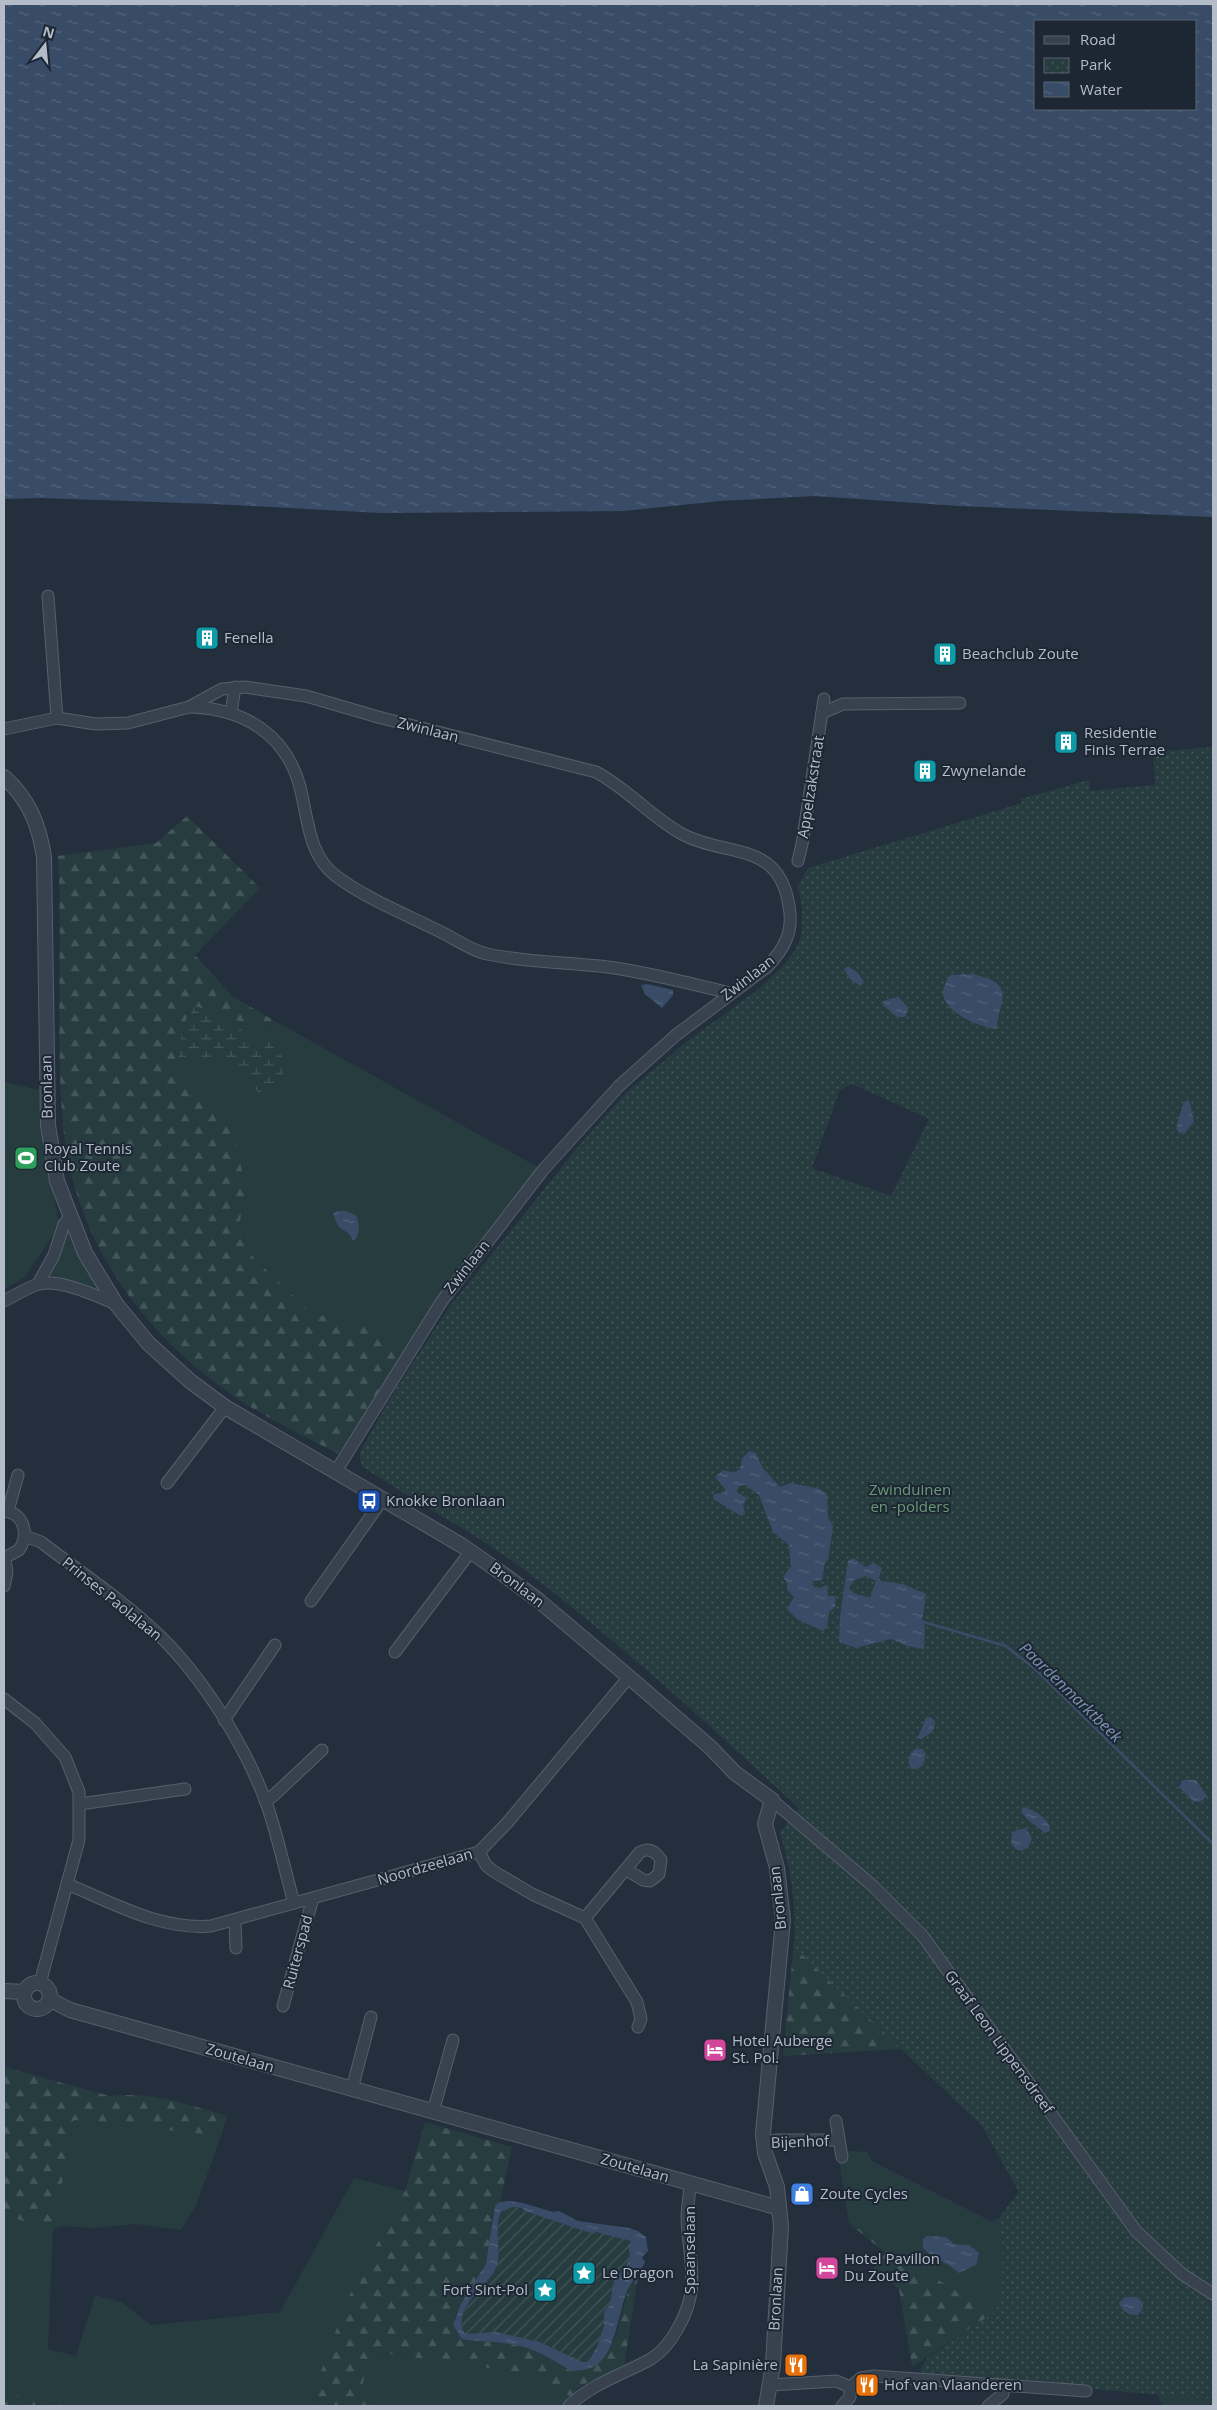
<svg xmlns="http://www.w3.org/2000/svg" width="1217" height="2410" font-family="'Open Sans',sans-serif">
	<defs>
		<pattern id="forest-firs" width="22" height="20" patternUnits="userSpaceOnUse" patternTransform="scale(1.25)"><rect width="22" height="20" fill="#263c3f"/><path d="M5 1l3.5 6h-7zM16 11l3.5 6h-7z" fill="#435659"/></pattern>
		<pattern id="wetland-marsh" width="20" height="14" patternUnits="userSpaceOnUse" patternTransform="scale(1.25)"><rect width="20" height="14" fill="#263c3f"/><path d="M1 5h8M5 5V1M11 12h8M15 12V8" fill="none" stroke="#435659"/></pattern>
		<pattern id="park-dots" width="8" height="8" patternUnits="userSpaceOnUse" patternTransform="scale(1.25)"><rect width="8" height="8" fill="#263c3f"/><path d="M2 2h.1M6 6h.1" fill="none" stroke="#435659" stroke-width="1.8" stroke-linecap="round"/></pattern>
		<pattern id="garden-furrows" width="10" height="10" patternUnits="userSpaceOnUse" patternTransform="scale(1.25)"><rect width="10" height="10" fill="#263c3f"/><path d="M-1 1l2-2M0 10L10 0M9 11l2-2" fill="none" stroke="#435659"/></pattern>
		<pattern id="water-ripples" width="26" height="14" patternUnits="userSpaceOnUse" patternTransform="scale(1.25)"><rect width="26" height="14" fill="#394c67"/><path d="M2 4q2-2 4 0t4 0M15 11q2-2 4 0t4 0" fill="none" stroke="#53647b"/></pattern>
	</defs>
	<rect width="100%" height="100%" fill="#242f3e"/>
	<g fill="#263c3f">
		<path d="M189 1005C216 1010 239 1023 266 1030L275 1021 543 1170 404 1358 372 1328 310 1312 252 1256 239 1226 246 1192 177 1067Z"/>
		<path d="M4 1082 39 1090 59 1226 24 1278 4 1289Z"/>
		<path d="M67 1229H69L100 1288 99 1289 52 1278 50 1271Z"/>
		<path d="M902 2049 1213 2301V2406H1162L1158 2395 924 2374 920 2370 991 2314 849 2223 837 2150 867 2152 872 2161 991 2221 999 2218 1019 2192 982 2126Z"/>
		<path d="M74 2120 221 2136 196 2206 181 2230 136 2224 95 2228 60 2226 53 2230 48 2349 76 2356 95 2295 121 2302 151 2325 280 2312 354 2178 405 2191 347 2301 316 2385 314 2406H68L4 2393V2215L53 2229Z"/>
		<path d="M368 2351 531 2374 544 2379 571 2397 564 2406H373L362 2390Z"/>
	</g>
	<g fill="url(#forest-firs)">
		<path d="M187 816 260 888 195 955 232 996 275 1021 266 1030C239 1023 216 1010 189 1005L177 1067 235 1135 246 1192 239 1226 252 1256 310 1312 372 1328 404 1358 344 1457C305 1436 262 1417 225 1390 137 1327 73 1234 63 1125 55 1037 63 945 58 856L156 843Z"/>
		<path d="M782 1828 919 2046 902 2049 783 2056 796 1920 793 1880 780 1833Z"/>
		<path d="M4 2067 110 2096C151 2091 187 2104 227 2116L221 2136 74 2120 53 2230 4 2215Z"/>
		<path d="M425 2122 512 2147 500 2202 495 2205C489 2224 493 2244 487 2263 480 2282 464 2299 455 2317L453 2325 462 2339C478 2342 494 2341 510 2344 533 2347 552 2359 571 2371L606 2354 615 2338 629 2288 638 2276 624 2367 580 2386 571 2397 544 2379 531 2374 369 2351 362 2390 373 2406H314L316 2385 347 2300 405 2191Z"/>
		<path d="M849 2223 992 2314 912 2367 899 2289 874 2269 885 2253Z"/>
		<path d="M4 2393 68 2406H4Z"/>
	</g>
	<path fill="url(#wetland-marsh)" d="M194 1007 203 1012H212L226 1024 241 1029 261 1052 265 1049 264 1039H271C288 1061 288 1070 274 1094L260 1096 243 1068 229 1065 220 1058 180 1062 178 1060 182 1032Z"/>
	<path fill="url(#park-dots)" fill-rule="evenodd" d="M1213 747V2399L924 2374 920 2370 927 2358 992 2314 1001 2302 1003 2248 999 2218 1019 2192 982 2126 794 1947C796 1906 792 1871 780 1833L799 1808C712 1728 625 1647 531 1575 478 1534 418 1504 363 1467L360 1460V1452L395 1390 450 1306 582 1142 626 1093 685 1043 760 988 786 963 798 945 802 931V907L798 886 808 868 1022 803 1021 799 1089 780 1090 791 1155 785 1153 752ZM852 1084 929 1119 891 1196 812 1168 840 1090Z"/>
	<path fill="url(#garden-furrows)" d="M512 2207 522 2208 525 2211 593 2234 596 2232 631 2241 628 2246 630 2255 626 2267 614 2280 610 2304 604 2312V2325L597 2347 588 2362H582L540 2342 496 2332 466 2334 463 2331C455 2306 483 2290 494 2272 505 2252 492 2232 501 2212Z"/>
	<g fill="url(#water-ripples)" fill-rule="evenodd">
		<path d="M4 4H1213V517L959 506 815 496 720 501 624 511 381 513 215 504 40 498 4 499ZM1036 21H1196V109H1036Z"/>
		<path d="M849 967 857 972 864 982 861 986C852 982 847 977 844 968Z"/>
		<path d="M972 974C996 980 1008 984 1000 1010 998 1016 998 1023 996 1029 980 1027 944 1013 943 993 943 987 947 980 950 975Z"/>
		<path d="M647 984 673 990V995L662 1008 645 994 641 985Z"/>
		<path d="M893 998H899L906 1005 908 1010 905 1017H897L883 1005 884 1001Z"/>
		<path d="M1187 1100 1190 1102 1194 1122 1184 1134 1179 1133 1176 1128 1183 1104Z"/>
		<path d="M337 1211H346L357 1216 359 1230 356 1239 353 1240 349 1234 338 1226 333 1214Z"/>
		<path d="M749 1451 756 1453 762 1467 780 1487 791 1483 820 1489 827 1494 828 1518 833 1526 828 1560 825 1562 822 1580 813 1581 812 1584 817 1589 827 1585 828 1596H836L835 1607 829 1612 827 1627 823 1631 797 1619 787 1609 794 1597 787 1590V1583L783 1577 791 1566 789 1545 773 1532 759 1495 746 1485 738 1486 737 1492 747 1498 743 1506 745 1514 741 1516 713 1499 714 1494 724 1493 725 1489 715 1477 723 1470 734 1473 740 1469 742 1459Z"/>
		<path d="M853 1558 866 1567 874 1563 882 1568 879 1578 881 1581 903 1584 926 1594 922 1622 925 1625 924 1649 907 1646 891 1639 856 1648 839 1642 840 1617 847 1567 848 1561ZM866 1576 876 1581 870 1598 853 1593 849 1588 853 1581Z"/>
		<path d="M930 1717 935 1721C935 1732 929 1735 920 1739L918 1737 926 1718Z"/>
		<path d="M915 1749H923L926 1755 923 1765 916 1769H911C907 1760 908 1756 915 1749Z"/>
		<path d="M1183 1780H1196L1207 1796 1200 1802 1193 1801 1179 1787Z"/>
		<path d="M1024 1807C1034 1810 1051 1819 1050 1831L1045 1833C1036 1825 1025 1821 1021 1809Z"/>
		<path d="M1026 1828 1032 1838 1029 1846 1022 1851 1017 1850 1011 1844 1012 1834 1016 1830Z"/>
		<path d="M509 2201 523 2203 553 2212 559 2211 578 2221 629 2228 638 2231 646 2237 648 2251 642 2257 645 2262C640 2272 633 2280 628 2289 618 2311 616 2358 591 2368 585 2370 578 2370 571 2371 552 2359 533 2347 510 2344 494 2341 478 2342 462 2339L453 2325 461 2304 486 2264 495 2205 500 2202ZM512 2207 522 2208 525 2211 593 2234 596 2232 631 2241 628 2246 630 2255 626 2267 614 2280 610 2304 604 2312V2325L597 2347 588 2362H582L540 2342 496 2332 466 2334 463 2331C455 2306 483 2290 494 2272 505 2252 492 2231 501 2212Z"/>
		<path d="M927 2236 946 2237 954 2244 969 2245 979 2253 976 2265 959 2273C948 2262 933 2259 923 2248V2239Z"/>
		<path d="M1125 2297H1137L1143 2303V2308L1138 2315C1128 2315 1123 2312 1119 2303Z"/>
	</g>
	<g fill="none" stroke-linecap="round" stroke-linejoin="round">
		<path stroke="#394c67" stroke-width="2.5" d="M920 1621 1006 1646 1034 1668 1213 1844"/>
		<g stroke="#565f6c" stroke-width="13">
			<g id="minor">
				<path d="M48 596 57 718"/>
				<path d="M191 707C244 709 286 734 300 787 308 818 308 855 336 876 368 900 408 915 443 933 457 940 472 951 487 954 524 962 562 962 600 966 643 971 687 983 730 993"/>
				<path d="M231 713 235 687"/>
				<path d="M822 713 843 704 960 703"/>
				<path d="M4 729 57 718 96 724 128 723 189 707 222 689 245 687 306 696 378 717 596 772C628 789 651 817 682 834 727 858 779 840 789 906 794 932 784 949 767 967L676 1035 619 1086 543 1170 442 1301 336 1471"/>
				<path d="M798 861 802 844 824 699"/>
				<path d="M38 1284 54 1255 64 1224 70 1217"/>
				<path d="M4 1301C14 1296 25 1289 36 1285 57 1277 97 1296 116 1304"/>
				<path d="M167 1483 225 1407"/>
				<path d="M4 1511C25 1513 29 1535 19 1550L4 1558"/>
				<path d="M8 1511 18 1475"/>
				<path d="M25 1536 41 1542C80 1572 124 1601 160 1636 204 1679 246 1747 267 1805 278 1837 285 1871 294 1903"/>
				<path d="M4 1586 7 1573 5 1558"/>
				<path d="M311 1601 383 1499"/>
				<path d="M395 1652 471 1551"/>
				<path d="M4 1699 35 1723 65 1757 79 1792V1840L40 1983"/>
				<path d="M224 1720 275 1645"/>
				<path d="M772 1800 873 1886 922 1935 1136 2231 1182 2274 1213 2294"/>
				<path d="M265 1801 273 1796 322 1750"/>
				<path d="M80 1804 185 1789"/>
				<path d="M479 1852 486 1865 493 1871 532 1894 585 1918 637 2002 641 2019 638 2027"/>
				<path d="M67 1884C113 1903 160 1930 211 1926L479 1852 507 1823 629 1677"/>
				<path d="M585 1918 640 1852C650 1847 656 1852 661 1860L659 1874 650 1881 643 1880 627 1870"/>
				<path d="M235 1921 236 1948"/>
				<path d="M283 2006 313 1898"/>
				<path d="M352 2089 371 2017"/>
				<path d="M433 2112 453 2040"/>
				<path d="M836 2121 842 2157"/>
				<path d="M763 2143 776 2140H837"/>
				<path d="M771 2385 836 2381 850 2387"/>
				<path d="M850 2387 861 2378 874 2376 1086 2391"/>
				<path d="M569 2406C591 2384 624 2374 651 2359 662 2352 672 2339 678 2328 702 2287 688 2260 687 2217 687 2206 690 2195 690 2183"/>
				<path d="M842 2406 850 2397V2387"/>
				<path d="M988 2406 1003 2394 1004 2385"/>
			</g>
		</g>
		<g stroke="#565f6c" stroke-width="16">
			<g id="tertiary">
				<path d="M4 777C29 799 39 825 44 857L48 1125 57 1181 85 1253 116 1304 148 1343 190 1381 225 1407 461 1545 503 1574 538 1600 629 1677 710 1747 735 1773 772 1800 765 1824 777 1868 783 1920 763 2134 765 2153 777 2187 781 2226 773 2365 766 2406"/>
				<circle cx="37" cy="1996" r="13"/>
				<path d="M4 1991 24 1992"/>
				<path d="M49 1999 70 2010 779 2208"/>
			</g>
		</g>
		<use href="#minor" stroke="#38414e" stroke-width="11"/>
		<use href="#tertiary" stroke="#38414e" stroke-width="14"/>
	</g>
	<defs>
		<g id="building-square" transform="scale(1.25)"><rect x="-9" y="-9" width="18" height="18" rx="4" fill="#0f9aa8" stroke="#1d2633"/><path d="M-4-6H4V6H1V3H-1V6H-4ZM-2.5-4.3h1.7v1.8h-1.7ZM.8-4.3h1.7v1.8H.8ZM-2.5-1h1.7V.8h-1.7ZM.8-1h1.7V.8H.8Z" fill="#fff"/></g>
		<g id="stadium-square" transform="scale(1.25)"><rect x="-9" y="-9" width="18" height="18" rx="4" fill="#2e9e5b" stroke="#1d2633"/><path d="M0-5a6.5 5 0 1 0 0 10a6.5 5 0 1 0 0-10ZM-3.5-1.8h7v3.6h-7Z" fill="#fff"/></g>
		<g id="bus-square" transform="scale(1.25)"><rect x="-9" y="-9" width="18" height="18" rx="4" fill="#1a4fb4" stroke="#1d2633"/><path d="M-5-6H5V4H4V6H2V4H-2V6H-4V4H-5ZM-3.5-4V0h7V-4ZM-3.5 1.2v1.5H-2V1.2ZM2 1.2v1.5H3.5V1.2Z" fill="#fff"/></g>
		<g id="hotel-square" transform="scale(1.25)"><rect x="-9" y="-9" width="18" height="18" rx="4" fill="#d1479c" stroke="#1d2633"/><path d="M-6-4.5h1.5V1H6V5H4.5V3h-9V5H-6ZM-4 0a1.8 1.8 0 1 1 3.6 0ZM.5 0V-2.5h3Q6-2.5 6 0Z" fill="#fff"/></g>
		<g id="shop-square" transform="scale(1.25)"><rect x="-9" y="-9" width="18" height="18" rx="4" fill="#3f7fe0" stroke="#1d2633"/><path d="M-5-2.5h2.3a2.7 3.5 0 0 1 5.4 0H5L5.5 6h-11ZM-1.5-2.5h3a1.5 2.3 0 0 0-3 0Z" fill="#fff"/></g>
		<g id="sight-square" transform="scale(1.25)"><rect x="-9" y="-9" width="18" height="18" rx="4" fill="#0f9aa8" stroke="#1d2633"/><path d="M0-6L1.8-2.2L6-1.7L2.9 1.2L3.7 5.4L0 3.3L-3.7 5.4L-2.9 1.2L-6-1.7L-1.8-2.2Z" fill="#fff"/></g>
		<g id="restaurant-square" transform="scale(1.25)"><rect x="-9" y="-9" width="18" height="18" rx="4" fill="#e8710a" stroke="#1d2633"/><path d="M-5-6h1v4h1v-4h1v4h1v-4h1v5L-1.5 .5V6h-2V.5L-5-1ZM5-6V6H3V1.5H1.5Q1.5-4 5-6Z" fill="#fff"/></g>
	</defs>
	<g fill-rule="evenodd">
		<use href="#building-square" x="207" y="638"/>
		<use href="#building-square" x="945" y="654"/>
		<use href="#building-square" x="1066" y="742"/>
		<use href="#building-square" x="925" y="771"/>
		<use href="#stadium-square" x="26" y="1158"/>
		<use href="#bus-square" x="369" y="1501"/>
		<use href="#hotel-square" x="715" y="2050"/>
		<use href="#shop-square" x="802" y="2194"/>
		<use href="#hotel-square" x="827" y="2268"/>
		<use href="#sight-square" x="584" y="2273"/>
		<use href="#sight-square" x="545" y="2290"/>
		<use href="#restaurant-square" x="796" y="2365"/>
		<use href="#restaurant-square" x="867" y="2385"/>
	</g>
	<g text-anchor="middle" stroke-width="4" stroke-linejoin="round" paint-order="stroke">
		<g font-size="15" fill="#b4bcc9" stroke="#1d2633" text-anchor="start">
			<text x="224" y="643">Fenella</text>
			<text x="962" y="659">Beachclub Zoute</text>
			<text x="1084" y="738">Residentie<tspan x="1084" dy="17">Finis Terrae</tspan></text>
			<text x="942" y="776">Zwynelande</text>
			<text x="44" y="1154">Royal Tennis<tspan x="44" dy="17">Club Zoute</tspan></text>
			<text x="386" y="1506">Knokke Bronlaan</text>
			<text x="732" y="2046">Hotel Auberge<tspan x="732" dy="17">St. Pol.</tspan></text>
			<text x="820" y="2199">Zoute Cycles</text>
			<text x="844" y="2264">Hotel Pavillon<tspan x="844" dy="17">Du Zoute</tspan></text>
			<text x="602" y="2278">Le Dragon</text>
			<text x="528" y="2295" text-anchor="end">Fort Sint-Pol</text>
			<text x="778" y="2370" text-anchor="end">La Sapinière</text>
			<text x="884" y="2390">Hof van Vlaanderen</text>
		</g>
		<g font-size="15" fill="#b4bcc9" stroke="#1d2633">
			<text transform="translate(428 730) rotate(14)" y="5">Zwinlaan</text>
			<text transform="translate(811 787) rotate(-81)" y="5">Appelzakstraat</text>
			<text transform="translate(748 978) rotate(-38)" y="5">Zwinlaan</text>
			<text transform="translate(47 1087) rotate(-91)" y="5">Bronlaan</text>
			<text transform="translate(467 1267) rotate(-52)" y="5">Zwinlaan</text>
			<text transform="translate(517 1585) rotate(37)" y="5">Bronlaan</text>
			<text transform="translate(112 1599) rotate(39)" y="5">Prinses Paolalaan</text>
			<text transform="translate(425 1867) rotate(-16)" y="5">Noordzeelaan</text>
			<text transform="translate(778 1898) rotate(-96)" y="5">Bronlaan</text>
			<text transform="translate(298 1952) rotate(-75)" y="5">Ruiterspad</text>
			<text transform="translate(999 2042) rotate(54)" y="5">Graaf Leon Lippensdreef</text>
			<text transform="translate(240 2058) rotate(16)" y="5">Zoutelaan</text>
			<text transform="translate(800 2142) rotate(-2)" y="5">Bijenhof</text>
			<text transform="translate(635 2168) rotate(16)" y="5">Zoutelaan</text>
			<text transform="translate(690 2250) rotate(-90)" y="5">Spaanselaan</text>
			<text transform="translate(776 2299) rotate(-87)" y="5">Bronlaan</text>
		</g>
		<g font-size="15" fill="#6b9a76" stroke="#1d2633">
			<text x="910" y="1495">Zwinduinen<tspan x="910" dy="17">en -polders</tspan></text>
		</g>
		<g font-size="16" font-style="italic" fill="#7c92b1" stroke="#1d2633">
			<text transform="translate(1071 1692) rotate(44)" y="6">Paardenmarktbeek</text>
		</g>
	</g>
	<rect width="1217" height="2410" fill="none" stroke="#b4bcc9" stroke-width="10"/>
	<rect x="1034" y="20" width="162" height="90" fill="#1d2633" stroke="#59626f"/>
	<rect x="1044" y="36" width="25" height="8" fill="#38414e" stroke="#59626f"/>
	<text x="1080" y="45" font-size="15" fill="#b4bcc9">Road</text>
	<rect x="1044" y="58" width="25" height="15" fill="url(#park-dots)" stroke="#59626f"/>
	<text x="1080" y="70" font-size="15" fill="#b4bcc9">Park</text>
	<rect x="1044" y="82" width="25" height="15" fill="url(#water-ripples)" stroke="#59626f"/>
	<text x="1080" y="95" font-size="15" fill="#b4bcc9">Water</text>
	<g transform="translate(45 45) rotate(16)" stroke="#1d2633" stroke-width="4" paint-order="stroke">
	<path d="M0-4L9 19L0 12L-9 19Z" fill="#b4bcc9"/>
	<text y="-8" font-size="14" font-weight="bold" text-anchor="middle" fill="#b4bcc9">N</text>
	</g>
</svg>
